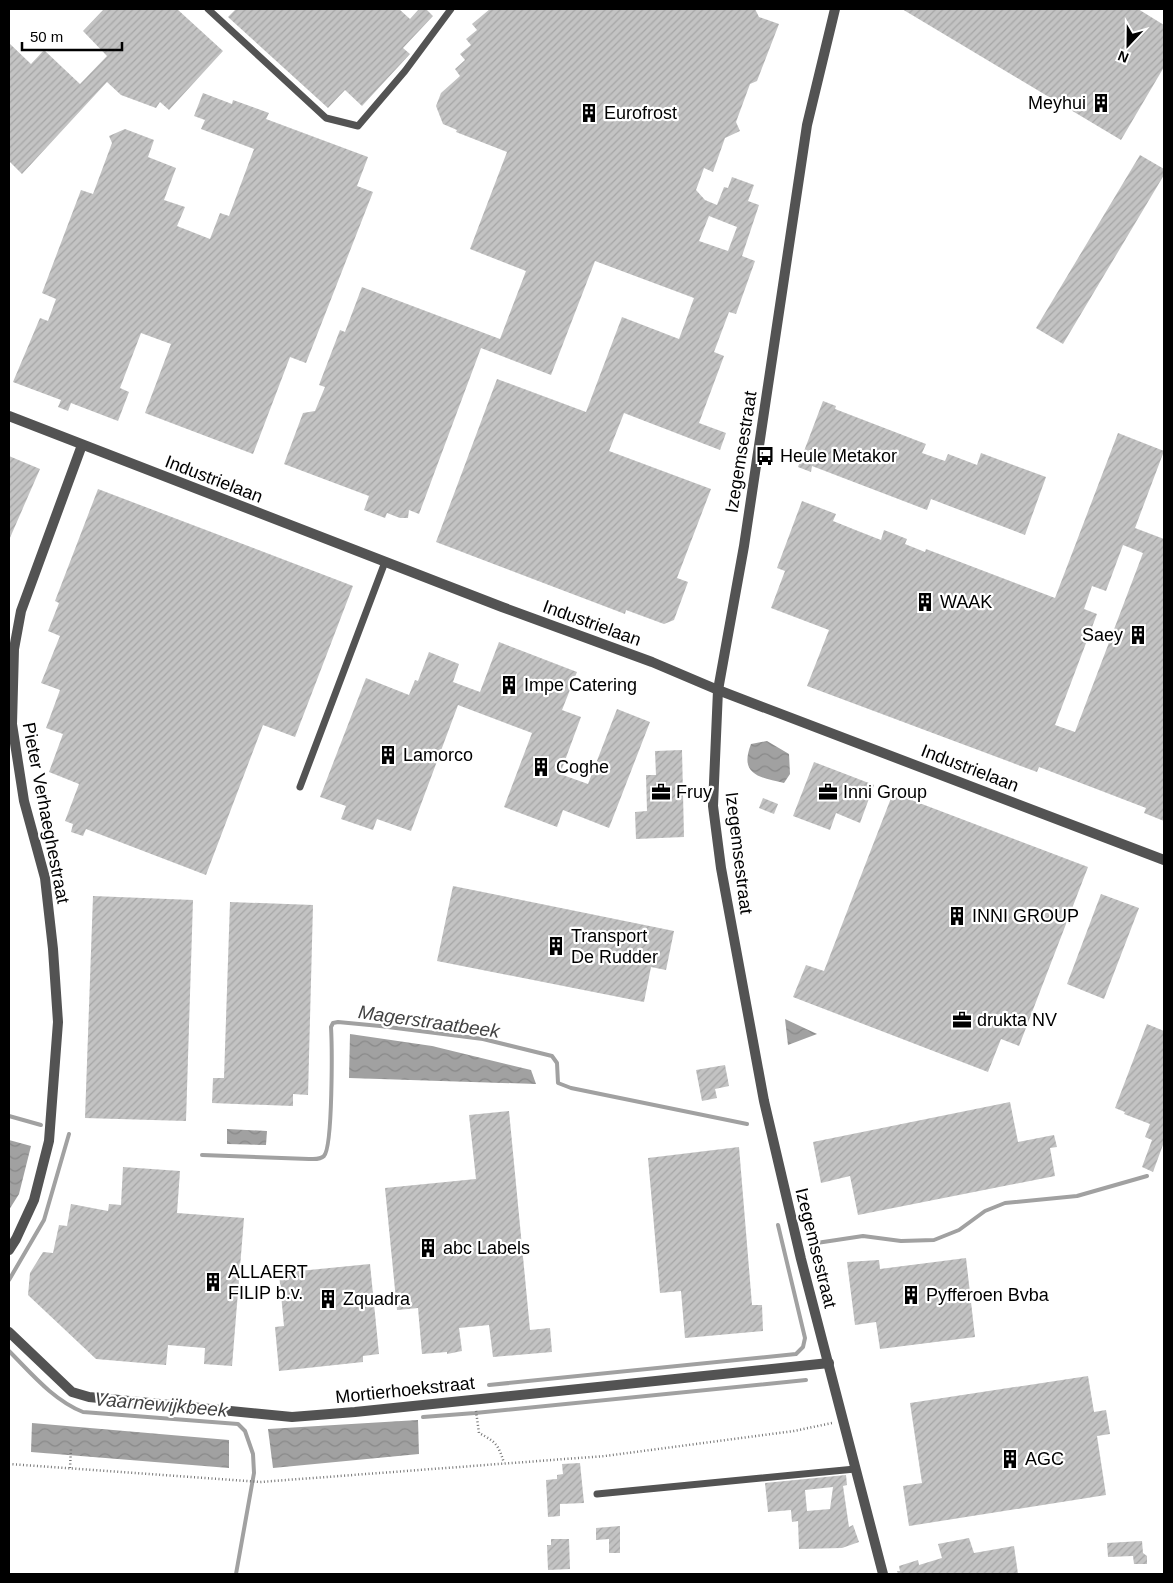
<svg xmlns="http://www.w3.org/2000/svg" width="1173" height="1583" font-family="Helvetica,sans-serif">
	<defs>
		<pattern id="water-waves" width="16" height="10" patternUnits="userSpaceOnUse" patternTransform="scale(1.25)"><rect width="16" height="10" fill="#a1a1a1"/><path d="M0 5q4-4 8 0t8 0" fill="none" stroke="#898989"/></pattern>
		<pattern id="building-hatch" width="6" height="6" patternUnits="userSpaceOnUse" patternTransform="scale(1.25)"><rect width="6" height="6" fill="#c3c3c3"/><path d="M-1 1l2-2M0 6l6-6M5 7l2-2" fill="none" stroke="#a6a6a6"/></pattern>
	</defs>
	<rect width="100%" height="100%" fill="#fff"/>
	<g fill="url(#water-waves)">
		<path d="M767 741 789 754 790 774 784 783C759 777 739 775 751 744Z"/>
		<path d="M785 1019 817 1034 788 1045Z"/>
		<path d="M350 1034 432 1046 531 1070 536 1084 349 1078Z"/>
		<path d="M227 1129 267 1131 266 1145 227 1144Z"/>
		<path d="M9 1140 31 1146 19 1194 9 1210Z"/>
		<path d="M418 1420 419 1454 273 1468 268 1429Z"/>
		<path d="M32 1423 229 1440V1468L31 1452Z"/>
	</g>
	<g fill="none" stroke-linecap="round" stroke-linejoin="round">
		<g stroke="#a1a1a1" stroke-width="4">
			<path d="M9 1116 41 1125"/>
			<path d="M202 1155 309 1159C314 1159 320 1160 324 1156 333 1146 332 1045 331 1027L333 1023 338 1022 380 1026 483 1039 552 1056 557 1063 558 1083 571 1088 747 1124"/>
			<path d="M810 1244 863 1236 901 1241 934 1240 959 1230 985 1211 1005 1203 1077 1196 1147 1176"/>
			<path d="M9 1280 44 1220 69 1134"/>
			<path d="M9 1351C31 1373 53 1400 83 1412L238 1424 245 1431 253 1454 254 1473 236 1574"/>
			<path d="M489 1385 796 1354 803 1347 805 1338 778 1225"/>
			<path d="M423 1417 475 1413 806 1380"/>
		</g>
	</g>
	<g fill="url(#building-hatch)" fill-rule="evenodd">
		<path d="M104 9H177L223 51 169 110 160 102 156 108 121 95 107 82 22 174 9 161V43L31 64 44 50 80 84 107 56 83 31Z"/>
		<path d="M236 9H399L410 19 419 9H426L433 16 403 48 410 54 362 106 345 90 328 108 228 17Z"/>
		<path d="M490 9H755L759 17 779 24 757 81 750 84 736 122 740 131 725 138 713 172 704 168 696 190 705 200 717 205 724 187 728 188 732 177 754 185 748 201 759 205 742 256 755 261 736 314 729 312 714 352 724 356 699 423 726 433 720 450 624 413 609 451 711 489 677 578 688 582 674 620 664 624 626 610 625 614 436 542 497 379 586 412 622 317 679 339 694 298 595 261 551 375 481 348 419 514 409 510 408 518H400L387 513 385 518 364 510 369 496 284 464 303 413 315 411 325 387 319 385 340 330 345 332 362 287 500 339 526 271 470 249 507 152 456 132 457 130 443 124 436 106 441 93 460 76 455 69 465 60 460 54 471 45 466 39 477 30 472 24ZM709 216 737 227 728 251 699 241Z"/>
		<path d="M902 9H1138L1164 25V67L1121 140Z"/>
		<path d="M203 93 232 104 233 100 269 113 266 119 368 157 357 186 373 192 306 363 290 357 253 454 145 413 171 344 141 333 120 388 129 392 118 421 71 403 68 411 58 407 61 400 13 382 40 318 48 321 56 299 42 293 81 190 93 194 112 143 109 136 125 129 154 140 148 157 176 168 164 200 185 207 177 226 210 239 220 213 229 216 254 149 201 129 205 120 194 116Z"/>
		<path d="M1140 155 1164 169V175L1063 344 1036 328Z"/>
		<path d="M823 401 836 406 835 409 926 444 922 453 945 461 948 454 977 465 981 453 1046 477 1025 535 931 499 927 510 812 466 811 472 798 467Z"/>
		<path d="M1118 433 1164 451 1135 528 1164 539V821L1144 813 1146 808 1039 767 1037 772 807 686 829 630 771 608 785 571 777 568 802 501 836 514 833 521 858 531 881 540 884 530 907 539 905 544 925 552 926 549 1055 598ZM1123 545 1143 553 1075 732 1055 725 1097 614 1084 609 1092 586 1106 591Z"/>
		<path d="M9 456 40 469 9 540Z"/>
		<path d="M98 489 353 586 295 737 263 725 206 875 86 829 83 836 71 832 73 824 65 821 79 784 49 772 63 734 46 728 60 690 41 683 60 636 48 631 59 603 55 601Z"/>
		<path d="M499 642 577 672 562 710 581 717 560 774 588 784 617 709 650 722 609 828 563 810 557 827 504 807 532 733 458 705 411 831 377 819 373 830 341 819 346 806 320 797 366 678 409 695 415 680 418 681 429 652 459 664 453 682 480 692Z"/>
		<path d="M682 750 684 837 636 839 635 812 647 811 646 775H656L655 751Z"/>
		<path d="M814 762 874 785 860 823 836 813 830 830 793 816Z"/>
		<path d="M893 793 1088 867 1019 1046 1001 1039 988 1072 793 997 806 965 824 971Z"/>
		<path d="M763 798 778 804 774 814 759 808Z"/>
		<path d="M453 886 674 931 666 970 651 967 644 1002 437 961Z"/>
		<path d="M1101 894 1139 908 1104 999 1067 984Z"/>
		<path d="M93 896 193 900 186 1121 85 1118Z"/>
		<path d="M230 902 313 905 308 1095 293 1094V1106L212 1103 213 1078H224Z"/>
		<path d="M1147 1024 1164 1031V1142L1153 1172 1142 1167 1152 1140 1145 1137 1150 1124 1124 1114 1125 1112 1115 1108Z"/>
		<path d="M725 1065 729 1086 715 1089 717 1098 702 1101 696 1070Z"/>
		<path d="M1010 1102 1018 1142 1054 1135 1057 1147 1050 1148 1055 1176 858 1215 850 1176 821 1183 813 1142Z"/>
		<path d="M509 1111 530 1330 550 1328 552 1352 493 1357 489 1325 459 1328 462 1351 447 1354V1352L422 1354 418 1308 397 1310 385 1188 476 1179 469 1115Z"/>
		<path d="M739 1147 752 1305H762L763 1331 685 1338 681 1291 660 1293 648 1158Z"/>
		<path d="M123 1167 180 1171 177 1213 244 1218 232 1366 204 1364 205 1348 168 1345 166 1365 96 1359 28 1295 30 1273 43 1252 53 1253 59 1225 67 1226 71 1204 108 1211 109 1204 121 1205Z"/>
		<path d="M966 1258 975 1337 880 1349 876 1322 855 1325 847 1262 879 1260 880 1269Z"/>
		<path d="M370 1264 379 1354 363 1356V1362L279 1371 275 1327 284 1326 279 1273Z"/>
		<path d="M1088 1376 1094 1412 1106 1410 1110 1434 1097 1436 1106 1495 909 1526 903 1486 922 1483 910 1403Z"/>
		<path d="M580 1463 584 1503 560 1504V1516L548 1517 546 1480 557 1479V1475L563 1474 562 1464Z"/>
		<path d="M846 1475 847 1485 843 1486 849 1527 853 1525 859 1542 842 1548 799 1549 798 1521 792 1522 791 1510 768 1512 765 1483ZM833 1487 830 1509 807 1511 805 1490Z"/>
		<path d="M620 1526V1553H609V1539L596 1540V1528Z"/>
		<path d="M969 1538 974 1553 1014 1546 1018 1574H898L897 1571H900L899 1566 918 1560 919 1565 942 1558 938 1544Z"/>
		<path d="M551 1539H569L570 1569 548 1570 547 1545H551Z"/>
		<path d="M1142 1541 1143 1553 1147 1556V1564H1134L1133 1556 1108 1557 1107 1543Z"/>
	</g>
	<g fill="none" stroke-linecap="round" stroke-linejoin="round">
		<g stroke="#757575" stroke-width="2.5" stroke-dasharray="1 2.5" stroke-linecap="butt">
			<path d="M476 1411 479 1433C496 1442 498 1444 504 1463"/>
			<path d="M9 1464 260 1482 605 1456 794 1431 832 1423"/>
			<path d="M70 1468 71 1448"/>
		</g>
		<g stroke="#535353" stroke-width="7">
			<path d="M208 9 326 118 358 126 405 71 451 9"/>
			<path d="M300 787 385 562"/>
			<path d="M597 1494 855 1469"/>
		</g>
		<g stroke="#535353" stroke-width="10">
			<path d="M835 9 807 125 744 546 718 690 713 806 721 868 764 1101 801 1259 883 1574"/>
			<path d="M9 416 502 607 652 662 718 690 1164 860"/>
			<path d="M9 1250 16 1239 34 1200 49 1141 58 1022 53 949 45 878 24 801 12 724 14 649 21 611 82 445"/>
			<path d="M9 1332 72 1392 89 1397 292 1417 355 1412 829 1363"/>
		</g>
	</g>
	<defs>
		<g id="building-bare" transform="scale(1.5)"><path d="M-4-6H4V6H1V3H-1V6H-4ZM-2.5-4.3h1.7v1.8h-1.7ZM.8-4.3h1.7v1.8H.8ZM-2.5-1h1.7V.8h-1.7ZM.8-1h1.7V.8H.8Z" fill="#000" stroke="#fff" stroke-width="2.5" paint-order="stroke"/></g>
		<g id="bus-bare" transform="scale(1.5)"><path d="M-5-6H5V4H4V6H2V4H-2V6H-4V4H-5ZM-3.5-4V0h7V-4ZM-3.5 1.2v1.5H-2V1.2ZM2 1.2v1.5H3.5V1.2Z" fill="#000" stroke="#fff" stroke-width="2.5" paint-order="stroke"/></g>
		<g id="office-bare" transform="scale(1.5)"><path d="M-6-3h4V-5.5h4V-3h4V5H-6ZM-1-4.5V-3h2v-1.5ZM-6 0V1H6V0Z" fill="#000" stroke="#fff" stroke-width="2.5" paint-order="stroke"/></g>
	</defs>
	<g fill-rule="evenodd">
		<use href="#building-bare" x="1101" y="103"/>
		<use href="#building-bare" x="589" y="113"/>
		<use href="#bus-bare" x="765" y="456"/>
		<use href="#building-bare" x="925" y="602"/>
		<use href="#building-bare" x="1138" y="635"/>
		<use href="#building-bare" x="509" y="685"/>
		<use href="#building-bare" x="388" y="755"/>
		<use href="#building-bare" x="541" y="767"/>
		<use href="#office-bare" x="661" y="792"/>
		<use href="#office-bare" x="828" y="792"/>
		<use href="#building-bare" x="957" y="916"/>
		<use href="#building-bare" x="556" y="946"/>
		<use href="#office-bare" x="962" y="1020"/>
		<use href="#building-bare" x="428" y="1248"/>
		<use href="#building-bare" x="213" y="1282"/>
		<use href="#building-bare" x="911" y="1295"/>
		<use href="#building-bare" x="328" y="1299"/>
		<use href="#building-bare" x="1010" y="1459"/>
	</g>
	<g text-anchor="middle" stroke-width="4.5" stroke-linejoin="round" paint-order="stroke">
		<g font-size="18" fill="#000" stroke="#fff" text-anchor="start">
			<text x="1086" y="109" text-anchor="end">Meyhui</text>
			<text x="604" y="119">Eurofrost</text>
			<text x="780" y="462">Heule Metakor</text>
			<text x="940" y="608">WAAK</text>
			<text x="1123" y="641" text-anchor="end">Saey</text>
			<text x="524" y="691">Impe Catering</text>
			<text x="403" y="761">Lamorco</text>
			<text x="556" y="773">Coghe</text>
			<text x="676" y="798">Fruy</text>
			<text x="843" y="798">Inni Group</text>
			<text x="972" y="922">INNI GROUP</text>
			<text x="571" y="942">Transport<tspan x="571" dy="21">De Rudder</tspan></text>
			<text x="977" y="1026">drukta NV</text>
			<text x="443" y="1254">abc Labels</text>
			<text x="228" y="1278">ALLAERT<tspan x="228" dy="21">FILIP b.v.</tspan></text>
			<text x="926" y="1301">Pyfferoen Bvba</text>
			<text x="343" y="1305">Zquadra</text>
			<text x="1025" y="1465">AGC</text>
		</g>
		<g font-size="18" fill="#000" stroke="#fff">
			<text transform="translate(741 452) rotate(-81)" y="6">Izegemsestraat</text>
			<text transform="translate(214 479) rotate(21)" y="6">Industrielaan</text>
			<text transform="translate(592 623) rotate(20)" y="6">Industrielaan</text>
			<text transform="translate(970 768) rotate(21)" y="6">Industrielaan</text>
			<text transform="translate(46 813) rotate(79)" y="6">Pieter Verhaeghestraat</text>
			<text transform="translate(739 853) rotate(83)" y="6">Izegemsestraat</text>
			<text transform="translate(816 1248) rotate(76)" y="6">Izegemsestraat</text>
			<text transform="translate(405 1390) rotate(-6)" y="6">Mortierhoekstraat</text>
		</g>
		<g font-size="19" font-style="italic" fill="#424242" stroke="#fff">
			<text transform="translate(429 1021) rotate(8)" y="7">Magerstraatbeek</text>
			<text transform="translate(161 1404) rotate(5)" y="7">Vaarnewijkbeek</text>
		</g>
	</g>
	<rect width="1173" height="1583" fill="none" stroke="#000000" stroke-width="20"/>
	<g transform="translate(1128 45) rotate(202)" stroke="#ffffff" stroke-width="4" paint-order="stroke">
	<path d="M0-4L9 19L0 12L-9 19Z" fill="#000000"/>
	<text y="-8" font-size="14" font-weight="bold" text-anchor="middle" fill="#000000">N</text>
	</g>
	<path d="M22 42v8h100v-8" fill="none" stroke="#000000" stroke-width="2.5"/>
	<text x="30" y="42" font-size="15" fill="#000000" stroke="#ffffff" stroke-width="4" paint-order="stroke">50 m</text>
</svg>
